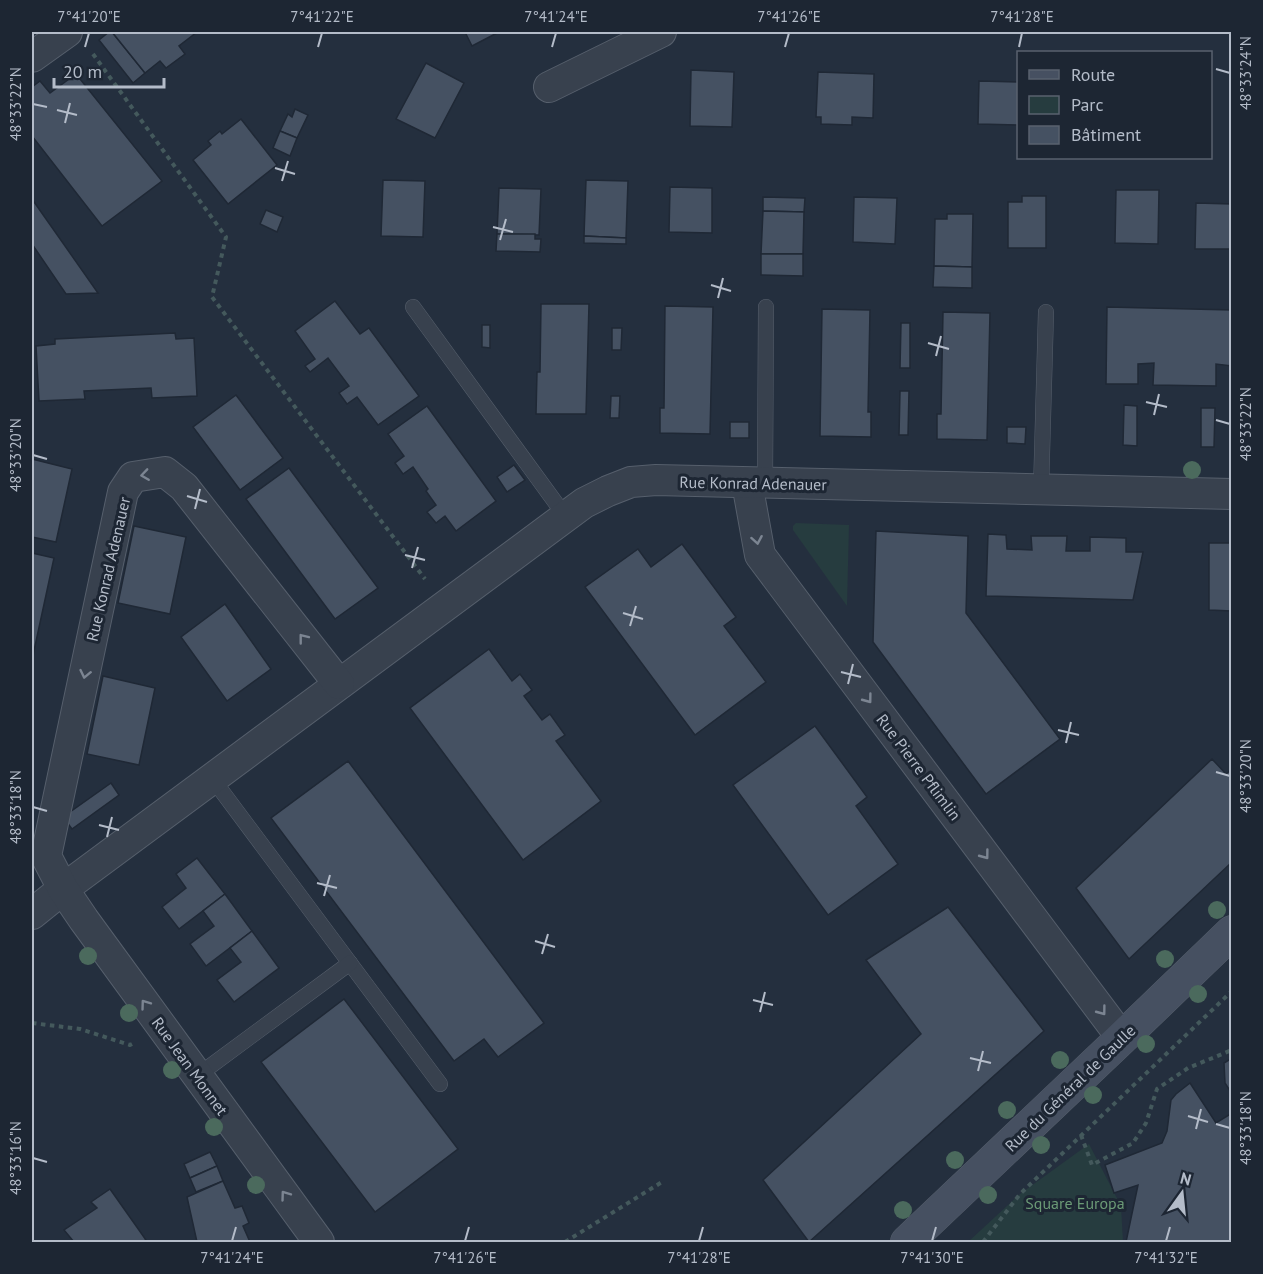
<svg xmlns="http://www.w3.org/2000/svg" width="1263" height="1274" font-family="'PT Sans',sans-serif">
	<rect width="100%" height="100%" fill="#242f3e"/>
	<g fill="#263c3f">
		<path d="M796 523 849 525 847 606 793 530V526Z"/>
		<path d="M1089 1144 1121 1206 1123 1242H968L1020 1194Z"/>
	</g>
	<g fill="#455162" stroke="#1f2835" stroke-width="1.5">
		<path d="M109 32H112L145 73 133 83 99 40Z"/>
		<path d="M112 32H197L179 46 185 54 166 68 160 61 145 73Z"/>
		<path d="M465 32H499L472 46Z"/>
		<path d="M426 63 464 83 435 138 396 119Z"/>
		<path d="M691 70 734 72 732 127 690 126Z"/>
		<path d="M818 72 874 74 873 118 852 117V125L821 124V117H816Z"/>
		<path d="M76 74 162 181 102 226 32 136V87L40 81 50 93Z"/>
		<path d="M979 81 1018 82V125L978 124Z"/>
		<path d="M295 109 308 115 297 138 280 131 288 114 292 117Z"/>
		<path d="M241 119 277 165 228 204 193 160 211 145 208 141 220 131 222 134Z"/>
		<path d="M280 131 297 138 290 156 273 148Z"/>
		<path d="M383 180 425 181 423 237 381 236Z"/>
		<path d="M586 180 628 181 626 238 584 236Z"/>
		<path d="M670 187 712 188V233L669 232Z"/>
		<path d="M499 188 541 189 539 235 497 234Z"/>
		<path d="M1116 190H1159L1158 244 1115 243Z"/>
		<path d="M1022 196H1046V248H1008V202H1022Z"/>
		<path d="M763 197 805 198 804 212 763 211Z"/>
		<path d="M854 197 897 198 895 244 853 242Z"/>
		<path d="M32 199 98 293 66 294 32 244Z"/>
		<path d="M1196 203 1232 204V249H1195Z"/>
		<path d="M266 210 283 217 277 232 260 224Z"/>
		<path d="M763 211 804 212 803 254H761Z"/>
		<path d="M947 214H973L972 267 934 266 935 219H947Z"/>
		<path d="M497 234H535V239H541L540 252 496 251Z"/>
		<path d="M584 236 626 238V244L584 243Z"/>
		<path d="M761 254H803V276L761 275Z"/>
		<path d="M934 266 972 267V288L933 287Z"/>
		<path d="M335 301 360 334 369 328 419 396 378 425 357 397 347 404 339 393 349 386 328 358 310 372 305 366 315 359 295 331Z"/>
		<path d="M541 304H589L586 414H536L537 372H540Z"/>
		<path d="M665 306 713 307 710 434 660 433V408H664Z"/>
		<path d="M1107 307 1232 310V366L1216 364V386L1153 385 1154 363 1138 364V384H1106Z"/>
		<path d="M822 309 870 310 868 412H871V437L820 436Z"/>
		<path d="M943 312 990 313 987 440 937 439V414H941Z"/>
		<path d="M901 323H910V368H900Z"/>
		<path d="M482 325H490V348L482 347Z"/>
		<path d="M612 328H622L621 350H612Z"/>
		<path d="M175 333 176 339 194 338 197 396 152 398 151 388 84 391 85 399 39 401 36 346 55 344V339Z"/>
		<path d="M900 391H909L908 435H899Z"/>
		<path d="M236 395 283 458 240 490 193 427Z"/>
		<path d="M611 396H620L619 418H610Z"/>
		<path d="M1124 405 1137 406V446L1123 445Z"/>
		<path d="M427 406 496 501 456 531 445 516 436 523 427 512 436 505 426 491 428 489 413 467 403 474 395 463 404 456 388 434Z"/>
		<path d="M1201 408H1215L1214 447H1201Z"/>
		<rect x="730" y="422" width="19" height="16"/>
		<path d="M1007 427H1026L1025 444 1007 443Z"/>
		<path d="M32 459 72 469 56 542 32 537Z"/>
		<path d="M514 465 525 480 507 492 497 477Z"/>
		<path d="M289 468 378 588 335 619 246 499Z"/>
		<path d="M134 526 186 537 170 614 118 603Z"/>
		<path d="M876 531 968 536 966 613 1060 739 986 794 873 642Z"/>
		<path d="M988 534 1006 535 1007 549 1032 550 1031 536H1067L1066 551H1090V537L1126 538V552H1143L1133 600 986 596Z"/>
		<path d="M1209 543H1232V611L1209 610Z"/>
		<path d="M682 544 736 617 724 626 766 682 695 735 585 587 638 549 651 567Z"/>
		<path d="M32 553 54 558 32 660Z"/>
		<path d="M225 604 271 669 227 701 181 637Z"/>
		<path d="M489 649 512 681 520 674 532 690 524 696 542 720 550 714 565 735 556 741 601 801 523 860 410 708Z"/>
		<path d="M103 676 155 688 139 765 87 754Z"/>
		<path d="M815 726 867 797 856 806 898 864 828 915 733 785Z"/>
		<path d="M1212 759 1226 774 1232 769V862L1129 959 1076 888Z"/>
		<path d="M348 761 544 1023 498 1057 484 1039 454 1061 271 818Z"/>
		<path d="M111 783 119 795 72 829 63 817Z"/>
		<path d="M197 858 225 894 179 929 162 907 186 888 176 874Z"/>
		<path d="M225 894 252 931 206 966 190 944 214 926 203 911Z"/>
		<path d="M948 907 1044 1031 809 1242 763 1180 921 1034 866 960Z"/>
		<path d="M252 931 279 968 234 1002 217 980 241 962 230 948Z"/>
		<path d="M344 999 458 1149 375 1212 261 1062Z"/>
		<path d="M1232 1058V1094L1225 1083 1224 1063Z"/>
		<path d="M1190 1083 1216 1123 1232 1113V1242H1126L1138 1185 1114 1193 1105 1165 1162 1143 1167 1131 1171 1100 1176 1094Z"/>
		<path d="M210 1152 217 1166 190 1178 184 1164Z"/>
		<path d="M217 1166 223 1181 196 1192 190 1178Z"/>
		<path d="M223 1181 235 1208 242 1206 249 1223 243 1226 250 1242H197L187 1197Z"/>
		<path d="M110 1189 146 1240 142 1242H74L64 1230 97 1208 91 1202Z"/>
	</g>
	<g fill="none" stroke-linecap="round" stroke-linejoin="round">
		<g stroke="#565f6c" stroke-width="16">
			<g id="lane">
				<path d="M413 307 566 517"/>
				<path d="M765 483 766 307"/>
				<path d="M1041 490 1046 312"/>
				<path d="M212 778 440 1084"/>
				<path d="M197 1076 350 963"/>
			</g>
		</g>
		<g stroke="#565f6c" stroke-width="32">
			<g id="street">
				<path d="M32 57 67 32"/>
				<path d="M549 87 661 32"/>
				<path d="M747 483 760 555 1122 1038"/>
				<path d="M32 914 63 889 584 503 608 491 631 482 656 480 1232 494"/>
				<path d="M319 1242 84 920 63 889 46 856 123 492 133 477 165 472 184 487 339 684"/>
			</g>
		</g>
		<g stroke="#565f6c" stroke-width="34">
			<path id="secondary" d="M907 1242 1122 1038 1232 932"/>
		</g>
		<g stroke="#44595c" stroke-width="4" stroke-dasharray="4.5 4.5" stroke-linecap="butt">
			<path d="M93 54 226 237 212 297 425 579"/>
			<path d="M32 1023 80 1029 130 1045 132 1044"/>
			<path d="M1081 1135 1092 1165 1133 1143 1146 1123 1157 1089 1188 1068 1232 1050"/>
			<path d="M565 1242 662 1182"/>
			<path d="M983 1242 1020 1194 1232 991"/>
		</g>
		<use href="#lane" stroke="#38414e" stroke-width="15"/>
		<use href="#street" stroke="#38414e" stroke-width="30"/>
		<use href="#secondary" stroke="#465061" stroke-width="33"/>
	</g>
	<g fill="#4b6a5d">
		<circle cx="1192" cy="470" r="9"/>
		<circle cx="1217" cy="910" r="9"/>
		<circle cx="88" cy="956" r="9"/>
		<circle cx="1165" cy="959" r="9"/>
		<circle cx="1198" cy="994" r="9"/>
		<circle cx="129" cy="1013" r="9"/>
		<circle cx="1146" cy="1044" r="9"/>
		<circle cx="1060" cy="1060" r="9"/>
		<circle cx="172" cy="1070" r="9"/>
		<circle cx="1093" cy="1095" r="9"/>
		<circle cx="1007" cy="1110" r="9"/>
		<circle cx="214" cy="1127" r="9"/>
		<circle cx="1041" cy="1145" r="9"/>
		<circle cx="955" cy="1160" r="9"/>
		<circle cx="256" cy="1185" r="9"/>
		<circle cx="988" cy="1195" r="9"/>
		<circle cx="903" cy="1210" r="9"/>
	</g>
	<defs><path id="oneway-chevron" d="M-2-3.5L2.5 0L-2 3.5" fill="none" stroke-width="1.6" stroke-linecap="round" stroke-linejoin="round" transform="scale(1.5)"/></defs>
	<g stroke="#7c8592">
		<use href="#oneway-chevron" transform="translate(145 475) rotate(172)"/>
		<use href="#oneway-chevron" transform="translate(757 540) rotate(80)"/>
		<use href="#oneway-chevron" transform="translate(303 638) rotate(-128)"/>
		<use href="#oneway-chevron" transform="translate(85 674) rotate(102)"/>
		<use href="#oneway-chevron" transform="translate(868 699) rotate(53)"/>
		<use href="#oneway-chevron" transform="translate(985 855) rotate(53)"/>
		<use href="#oneway-chevron" transform="translate(145 1004) rotate(-126)"/>
		<use href="#oneway-chevron" transform="translate(1102 1011) rotate(53)"/>
		<use href="#oneway-chevron" transform="translate(285 1195) rotate(-126)"/>
	</g>
	<path fill="none" stroke="#b4bcc9" stroke-width="2" d="M85 47 89 33M318 47 322 33M552 47 556 33M785 47 789 33M1019 47 1022 33M1216 69 1230 73M33 104 47 107M57 110 77 115M65 123 70 103M275 168 295 174M282 181 288 161M493 227 513 232M500 240 506 219M711 285 731 291M718 298 723 278M928 343 949 349M936 356 941 336M1146 402 1167 407M1154 415 1159 394M1216 420 1230 424M33 455 47 459M187 496 207 502M195 509 200 489M405 555 425 560M412 568 418 547M623 613 643 619M630 626 636 606M841 672 861 677M848 684 853 664M1058 730 1079 735M1066 743 1071 722M1216 772 1230 776M33 807 47 811M99 825 119 830M107 837 112 817M317 883 337 888M324 896 330 875M535 941 555 947M542 954 548 934M753 1000 773 1005M760 1012 765 992M970 1058 991 1063M978 1071 983 1051M1188 1116 1208 1122M1216 1124 1230 1128M1196 1129 1201 1109M33 1158 47 1162M232 1241 236 1227M465 1241 469 1227M699 1241 703 1227M932 1241 936 1227M1166 1241 1170 1227"/>
	<g text-anchor="middle" stroke-width="6" stroke-linejoin="round" paint-order="stroke">
		<g font-size="16" fill="#b4bcc9" stroke="#1d2633">
			<text transform="translate(753 483) rotate(1)" y="6">Rue Konrad Adenauer</text>
			<text transform="translate(108 569) rotate(-77)" y="6">Rue Konrad Adenauer</text>
			<text transform="translate(919 767) rotate(53)" y="6">Rue Pierre Pflimlin</text>
			<text transform="translate(190 1066) rotate(54)" y="6">Rue Jean Monnet</text>
			<text transform="translate(1070 1088) rotate(-44)" y="6">Rue du Général de Gaulle</text>
		</g>
		<g font-size="16" fill="#6b9a76" stroke="#1d2633">
			<text x="1075" y="1209">Square Europa</text>
		</g>
	</g>
	<rect width="1263" height="1274" fill="none" stroke="#1d2633" stroke-width="66"/>
	<rect x="1017" y="51" width="195" height="108" fill="#1d2633" stroke="#59626f" stroke-width="1.5"/>
	<rect x="1029" y="70" width="30" height="9" fill="#465061" stroke="#59626f" stroke-width="1.5"/>
	<text x="1071" y="81" font-size="18" fill="#b4bcc9">Route</text>
	<rect x="1029" y="96" width="30" height="18" fill="#263c3f" stroke="#59626f" stroke-width="1.5"/>
	<text x="1071" y="111" font-size="18" fill="#b4bcc9">Parc</text>
	<rect x="1029" y="126" width="30" height="18" fill="#455162" stroke="#59626f" stroke-width="1.5"/>
	<text x="1071" y="141" font-size="18" fill="#b4bcc9">Bâtiment</text>
	<g transform="translate(1182 1193) rotate(15)" stroke="#1d2633" stroke-width="4.5" paint-order="stroke">
	<path d="M0-4.5L10 22L0 15L-10 22Z" fill="#b4bcc9"/>
	<text y="-9" font-size="16" font-weight="bold" text-anchor="middle" fill="#b4bcc9">N</text>
	</g>
	<path d="M54 78v9h110v-9" fill="none" stroke="#b4bcc9" stroke-width="3"/>
	<text x="63" y="78" font-size="18" fill="#b4bcc9" stroke="#1d2633" stroke-width="4.5" paint-order="stroke">20 m</text>
	<rect x="33" y="33" width="1197" height="1208" fill="none" stroke="#b4bcc9" stroke-width="2"/>
	<g font-size="15" text-anchor="middle" fill="#b4bcc9">
		<text x="89" y="22">7°41'20"E</text>
		<text x="322" y="22">7°41'22"E</text>
		<text x="556" y="22">7°41'24"E</text>
		<text x="789" y="22">7°41'26"E</text>
		<text x="1022" y="22">7°41'28"E</text>
		<text transform="translate(1246 73) rotate(-90)" y="5">48°33'24"N</text>
		<text transform="translate(16 104) rotate(-90)" y="5">48°33'22"N</text>
		<text transform="translate(1246 424) rotate(-90)" y="5">48°33'22"N</text>
		<text transform="translate(16 455) rotate(-90)" y="5">48°33'20"N</text>
		<text transform="translate(1246 776) rotate(-90)" y="5">48°33'20"N</text>
		<text transform="translate(16 807) rotate(-90)" y="5">48°33'18"N</text>
		<text transform="translate(1246 1128) rotate(-90)" y="5">48°33'18"N</text>
		<text transform="translate(16 1158) rotate(-90)" y="5">48°33'16"N</text>
		<text x="232" y="1263">7°41'24"E</text>
		<text x="465" y="1263">7°41'26"E</text>
		<text x="699" y="1263">7°41'28"E</text>
		<text x="932" y="1263">7°41'30"E</text>
		<text x="1166" y="1263">7°41'32"E</text>
	</g>
</svg>
